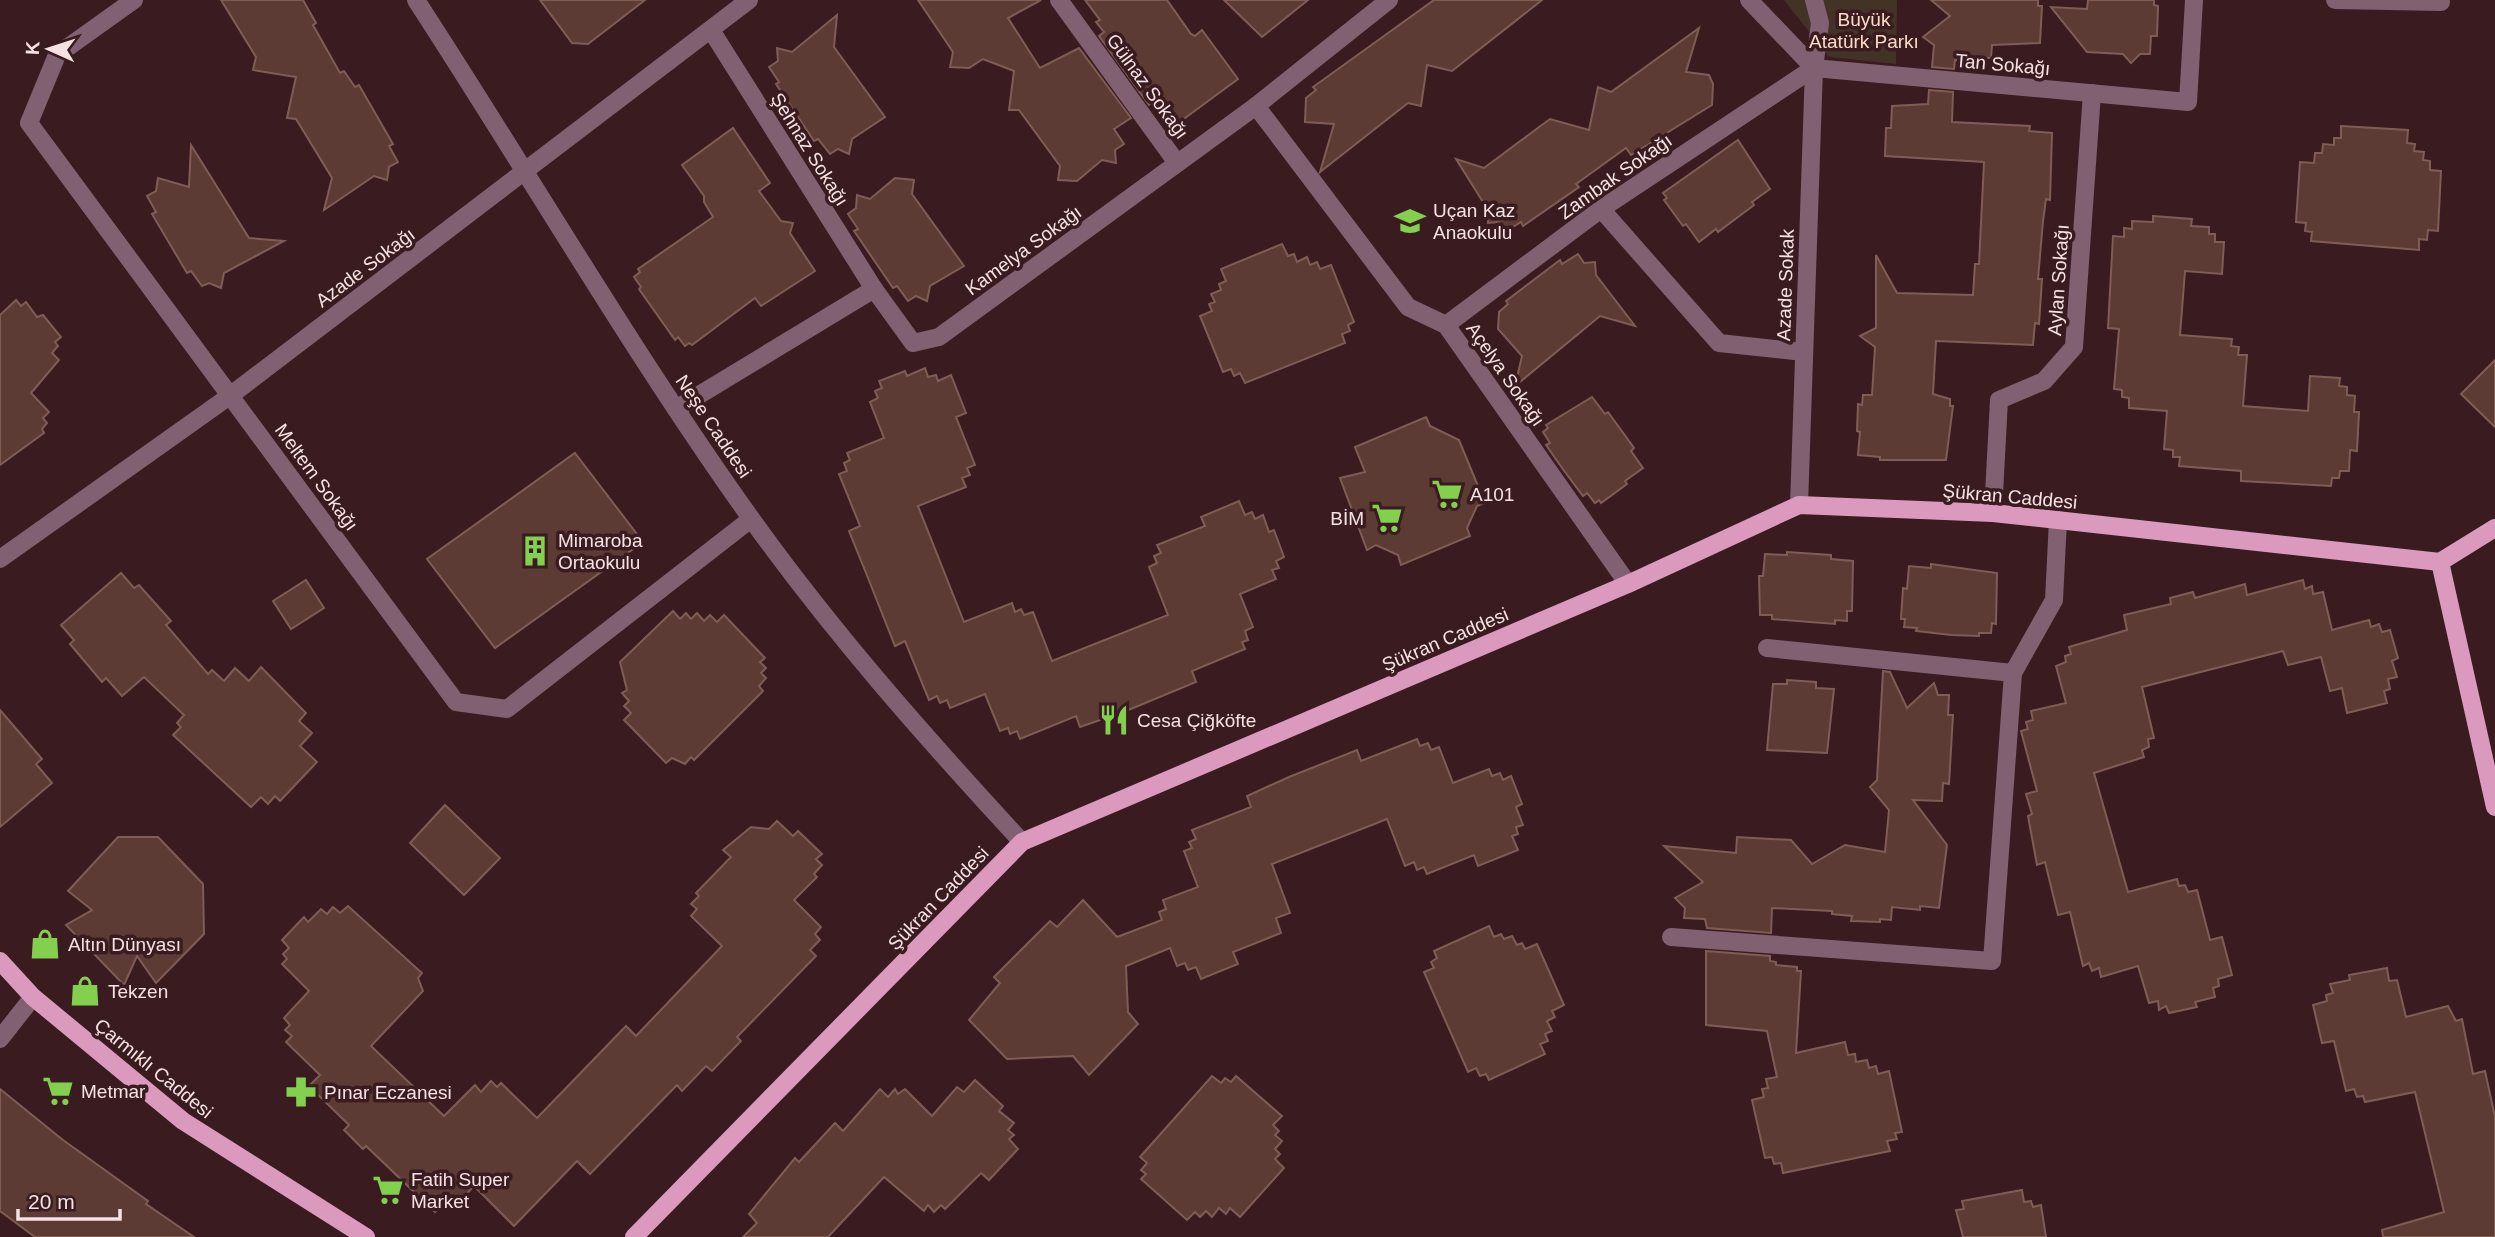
<svg xmlns="http://www.w3.org/2000/svg" width="2495" height="1237" font-family="Helvetica,sans-serif">
	<rect width="100%" height="100%" fill="#391b20"/>
	<path fill="#433327" d="M1784 0H1897L1896 64 1829 57Z"/>
	<g fill="#5b3b33" stroke="#7f5d54" stroke-width="2">
		<path d="M221 0H303L316 23 313 25 340 73 344 71 355 87 359 85 393 144 389 146 398 162 389 167 387 180 374 176 324 210 332 178 296 119 287 118 296 77 253 70 256 57Z"/>
		<path d="M540 0H645L588 44 572 43Z"/>
		<path d="M918 0H1041L1008 18 1040 68 1079 48 1131 118 1114 129 1124 144 1115 150 1116 163 1102 160 1077 181 1058 180 1060 166 1019 110H1009L1014 71 983 59 969 68 950 67 953 52Z"/>
		<path d="M1085 0H1167L1191 34 1195 36 1202 30 1238 79 1177 124 1156 101 1149 105 1099 36 1104 32 1096 22 1100 20Z"/>
		<path d="M1224 0H1308L1262 37Z"/>
		<path d="M1434 0H1542L1452 71 1427 65 1421 106 1408 103 1320 172 1334 124 1305 122 1306 98 1316 90 1313 87Z"/>
		<path d="M1931 0H2038V6H2042L2040 43 1992 45 1991 58H1981V61L1955 60 1954 69 1932 67 1934 45 1923 37 1950 16Z"/>
		<path d="M2088 0H2154V5L2158 6 2157 36H2151L2150 54H2140L2131 63 2123 54 2087 52 2051 7 2087 9Z"/>
		<path d="M837 15 834 47 885 117 852 139 849 154 838 149 830 154 818 139 814 141 776 84 779 82 769 67 778 61 777 48 792 52Z"/>
		<path d="M1699 28 1686 72 1709 75 1713 84 1712 105 1631 155 1626 148 1576 184 1579 187 1523 226 1521 222 1505 232 1499 222 1488 223V210L1456 159 1484 168 1550 119 1589 130 1598 87 1611 92Z"/>
		<path d="M1929 90 1953 92 1952 122 2030 126 2029 131 2052 133 2050 200 2046 199 2043 221 2038 279H2042L2039 324 2035 323 2033 345 1936 341 1933 394 1950 399V406H1953L1946 460H1880V457L1858 455 1860 432 1857 431 1858 404 1862 405 1863 395H1872L1875 347 1860 336 1876 328V255L1897 293 1973 295 1975 264H1979L1984 162 1885 156 1886 128H1891L1892 106 1928 104Z"/>
		<path d="M2341 126 2408 130 2407 143 2415 144 2414 151 2424 152 2423 160 2430 161V170L2441 171 2438 231 2428 230 2427 240 2419 239V250L2311 241 2312 232 2305 231 2306 223 2296 222 2300 162 2314 163 2315 153H2322L2323 144 2334 145V138H2341Z"/>
		<path d="M733 128 770 183 759 191 781 221 793 223 790 233 815 271 761 306 755 298 692 345 689 343 685 346 678 337 675 340 639 289 641 287 634 277 640 272 638 269 713 217 704 202V196L682 165Z"/>
		<path d="M1738 140 1770 189 1752 202 1754 205 1718 232 1716 229 1699 242 1686 224 1683 226 1664 200 1667 198 1663 193Z"/>
		<path d="M191 145 249 238 284 241 224 273 221 288 209 283 202 286 191 271 187 273 152 214 156 212 147 196 156 191 158 178 189 187Z"/>
		<path d="M895 178 914 180 912 194 964 266 930 286 927 301 916 296 908 301 897 286 893 288 854 231 858 229 848 214 856 208 857 195 870 199Z"/>
		<path d="M2153 216 2192 219 2191 226 2209 227V234H2215V242H2224L2222 274 2185 271 2180 335 2232 339 2231 346 2239 347 2238 355H2247L2243 406 2308 411 2310 376 2340 378 2339 386 2347 387V395L2355 396 2354 412H2359L2357 451 2350 450 2349 471H2340L2339 478H2332L2331 486 2241 481V471L2179 466 2180 457H2173V450L2164 449 2167 411 2129 408V398L2122 397V390L2114 389 2119 329 2108 328 2113 236 2124 237V228L2132 229V221L2153 222Z"/>
		<path d="M1282 244 1288 256 1294 254 1297 262 1307 257 1310 265 1317 262 1320 269 1331 265 1354 322 1348 325 1350 331 1342 334 1345 343 1245 383 1240 373 1234 376 1231 369 1223 372 1200 316 1212 311 1209 304 1215 302 1211 294 1221 290 1219 284 1226 281 1221 269Z"/>
		<path d="M1578 254 1584 263 1595 262 1596 275 1635 326 1600 316 1515 386 1522 356 1498 329 1499 312 1508 304 1506 301 1560 260 1562 264Z"/>
		<path d="M16 300 21 306 26 302 37 317 43 315 61 337 55 342 58 346 52 353 59 360 31 393 49 412 43 418 47 423 42 429 44 433 0 465V315Z"/>
		<path d="M2495 360V427L2461 394Z"/>
		<path d="M925 368 928 377 936 375 938 381 951 375 966 413 956 417 975 465 967 468 970 475 962 478 966 487 918 506 964 622 1012 603 1015 612 1021 609 1024 615 1033 612 1052 661 1168 615 1149 567 1157 563 1154 556 1161 553 1157 545 1205 526 1201 517 1239 501 1245 515 1252 512 1255 519 1263 515 1269 532 1274 530 1284 557 1276 561 1279 568 1272 570 1276 579 1240 594 1253 627 1245 631 1248 640 1242 642 1245 649 1192 671 1196 682 1126 711 1080 727 1076 716 1020 739 1017 731 1010 734 1008 728 1000 731 985 694 950 708 947 700 940 703 937 696 929 700 905 641 895 646 868 578 849 531 860 526 839 474 847 471 844 463 850 460 847 453 884 438 870 402 878 398 875 391 882 388 879 381 905 371 907 376Z"/>
		<path d="M1592 397 1605 414 1608 412 1634 448 1631 451 1643 468 1625 481 1627 484 1601 503 1599 500 1595 503 1587 493 1583 496 1562 468 1546 445 1550 443 1543 432 1548 428 1546 425Z"/>
		<path d="M1426 417 1430 426 1459 440 1485 503 1477 506 1467 528 1470 536 1401 565 1398 555 1376 545 1367 550 1340 478 1365 472 1355 447Z"/>
		<path d="M575 453 643 542 495 648 427 559Z"/>
		<path d="M1787 552 1831 555V559L1853 561 1852 611H1847V621L1835 620V624L1772 619V615H1760L1759 576H1763L1765 554 1787 555Z"/>
		<path d="M1931 564 1997 573 1996 624 1992 623 1991 633H1979V636L1951 635 1916 631 1917 628 1904 627 1905 619H1901L1903 588 1907 589 1909 566 1931 568Z"/>
		<path d="M121 573 134 588 139 585 171 621 166 625 208 674 212 670 224 681 235 668 249 681 261 667 306 713 299 721 312 733 300 746 317 762 280 801 275 796 268 804 261 797 251 807 173 735 181 727 177 723 184 715 144 677 122 696 106 678 102 682 70 644 74 640 61 625Z"/>
		<path d="M306 580 324 608 291 629 273 601Z"/>
		<path d="M2303 580 2305 589 2312 586 2313 594 2323 592 2332 630 2369 620 2371 627 2379 624 2382 632 2390 630 2398 658 2392 661 2397 677 2388 679 2390 689 2384 691 2387 703 2347 713 2342 688 2330 691 2321 657 2288 665 2283 651 2142 687 2154 738 2148 739 2149 747 2142 750 2144 757 2094 773 2128 892 2177 879 2179 886 2185 885 2188 892 2197 890 2210 940 2222 937 2232 975 2218 979 2219 986 2213 988 2215 997 2195 1002 2197 1007 2169 1013 2166 1006 2159 1010 2158 1001 2149 1003 2138 966 2101 977 2099 968 2092 971 2089 963 2083 966 2070 912 2058 915 2045 862 2037 865 2028 816 2032 814 2026 794 2037 791 2021 731 2028 729 2026 722 2033 720 2031 711 2066 703 2056 666 2066 662 2065 656 2071 654 2069 647 2127 630 2124 615 2171 604 2170 598 2193 592 2195 598 2245 584 2247 595Z"/>
		<path d="M673 611 680 619 686 613 691 619 697 613 704 621 710 615 717 622 724 615 765 658 760 662 766 668 761 673 766 678 759 686 763 691 694 760 691 757 685 764 672 758 666 763 624 720 631 713 624 706 629 701 622 693 627 690 620 662Z"/>
		<path d="M1883 671 1890 672 1907 708 1934 683 1938 695H1949L1948 715H1953L1949 784 1943 783 1942 801 1913 800 1947 845 1939 908 1920 906V910L1892 907 1891 920 1880 919V922L1851 921 1852 916 1832 914V911L1772 908 1771 933 1707 928 1705 919 1684 918 1685 908 1675 898 1703 882 1664 846 1736 853 1737 837 1791 840 1812 864 1845 845 1885 852 1889 810 1870 787 1877 780Z"/>
		<path d="M1787 680 1816 682V688L1834 689 1827 753 1767 750 1773 684H1787Z"/>
		<path d="M0 710 42 759 36 764 52 783 0 827Z"/>
		<path d="M1417 739 1420 746 1428 743 1431 750 1439 747 1453 783 1489 769 1492 776 1500 773 1503 780 1511 776 1522 804 1516 807 1523 825 1516 827 1518 834 1512 836 1518 850 1478 866 1474 855 1427 874 1424 867 1417 870 1414 862 1405 866 1387 819 1272 864 1290 913 1276 918 1281 933 1233 952 1238 964 1201 979 1196 967 1188 970 1185 963 1177 966 1170 948 1126 966 1128 1012 1138 1024 1089 1075 1073 1056 1007 1059 969 1020 1000 983 994 977 1050 921 1057 927 1083 900 1117 937 1162 920 1159 912 1166 909 1163 900 1198 887 1184 851 1192 848 1189 842 1196 839 1192 830 1251 807 1247 796 1289 777 1357 750 1361 761Z"/>
		<path d="M445 805 500 858 464 895 410 843Z"/>
		<path d="M777 821 793 836 798 831 822 854 816 859 822 865 814 874 817 877 794 900 821 927 815 934 820 940 810 950 816 956 737 1037 741 1041 712 1071 706 1066 682 1091 677 1085 590 1174 577 1161 514 1226 474 1186 456 1205 449 1198 435 1212 366 1146 363 1149 344 1130 349 1125 309 1086 320 1075 286 1042 292 1036 285 1030 290 1025 284 1018 309 991 282 964 287 959 283 954 289 948 282 940 304 917 308 922 321 909 327 914 333 907 340 913 348 906 422 973 418 978 423 991 371 1046 444 1116 475 1085 481 1092 491 1081 497 1087 501 1083 537 1118 626 1026 636 1036 722 946 691 916 697 909 691 904 699 896 696 893 731 857 723 850 751 827 769 829Z"/>
		<path d="M118 837H158L203 884 204 934 156 983 137 956 124 985 66 925 92 910 68 891Z"/>
		<path d="M1489 926 1494 937 1501 934 1504 939 1512 936 1517 945 1522 943 1525 949 1537 944 1564 1005 1552 1011 1555 1017 1547 1021 1552 1031 1545 1034 1548 1041 1540 1044 1545 1054 1489 1080 1486 1074 1480 1076 1476 1068 1468 1072 1424 972 1434 968 1431 962 1437 958 1434 951Z"/>
		<path d="M1706 951 1770 956V961L1776 962V965L1797 967V971H1801L1796 1053 1845 1042 1848 1055 1855 1054 1856 1062 1867 1060 1869 1068 1876 1066 1878 1074 1889 1071 1902 1132 1895 1133 1897 1139 1887 1141 1890 1151 1783 1173 1781 1163 1774 1164 1772 1157 1765 1158 1752 1100 1764 1097 1762 1089 1768 1088 1766 1079 1777 1077 1767 1031 1706 1025Z"/>
		<path d="M2387 968 2389 981 2397 980 2406 1017 2448 1006 2456 1021 2462 1019 2473 1074 2485 1071 2495 1117V1237H2383L2382 1230 2444 1212 2415 1092 2365 1102 2363 1096 2357 1097 2354 1089 2346 1091 2334 1041 2322 1043 2313 1005 2327 1001 2326 995 2333 993 2330 984 2350 980 2349 975Z"/>
		<path d="M1212 1076 1221 1083 1225 1078 1231 1082 1236 1076 1282 1116 1273 1125 1279 1131 1275 1135 1282 1141 1275 1149 1280 1154 1275 1159 1284 1168 1240 1217 1230 1208 1226 1214 1219 1208 1212 1217 1206 1211 1200 1217 1195 1212 1187 1220 1141 1179 1146 1174 1141 1170 1147 1163 1140 1157Z"/>
		<path d="M975 1080 1003 1106 999 1111 1014 1123 1008 1130 1014 1135 1009 1139 1018 1149 989 1180 981 1173 945 1209 941 1205 934 1212 928 1205 924 1211 884 1177 828 1237H743L757 1223 749 1214 795 1158 799 1162 835 1123 843 1131 880 1089 888 1097 895 1089 898 1094 905 1089 932 1116 957 1087 964 1092Z"/>
		<path d="M0 1089 63 1140 148 1201 146 1204 194 1237H35L0 1211Z"/>
		<path d="M2022 1190 2024 1202 2031 1201 2033 1207 2041 1205 2046 1237H1963L1956 1210 1964 1209 1962 1201Z"/>
	</g>
	<g fill="none" stroke-linecap="round" stroke-linejoin="round">
		<g stroke="#806071" stroke-width="18">
			<path d="M134 0 57 55 29 123 456 702 507 709 751 519"/>
			<path d="M416 0C528 172 631 350 750 517 832 632 926 738 1022 842"/>
			<path d="M1059 0 1177 163"/>
			<path d="M1749 0 1814 68"/>
			<path d="M2335 0 2441 2"/>
			<path d="M711 30 874 289 913 343 939 337 1256 106 1389 0"/>
			<path d="M1814 68 2188 102 2194 0"/>
			<path d="M1256 106 1408 307 1446 325 1628 584"/>
			<path d="M1601 209 1719 343 1803 352"/>
			<path d="M1446 325 1601 209 1814 68"/>
			<path d="M676 409 874 289"/>
			<path d="M1799 505 1814 68 1820 23 1814 0"/>
			<path d="M1993 513 1999 400 2044 381 2074 347 2092 93"/>
			<path d="M0 559 231 395 749 0"/>
			<path d="M1767 648 2013 673"/>
			<path d="M1671 937 1992 961 2013 673 2054 600 2058 520"/>
			<path d="M0 1039 33 997"/>
		</g>
		<g stroke="#db99bd" stroke-width="18">
			<path d="M2440 562 2495 807"/>
			<path d="M2440 562 2495 528"/>
			<path d="M0 961 33 997 183 1121 366 1237"/>
			<path d="M634 1237 1022 842 1628 584 1799 505 1993 513 2440 562"/>
		</g>
	</g>
	<defs>
		<g id="school-bare" transform="scale(2.415)"><path d="M0-5L7-2L0 1L-7-2ZM-4 1L0 2.5L4 1V4Q0 6-4 4Z" fill="#83d04e" stroke="#391b20" stroke-width="2.5" paint-order="stroke"/></g>
		<g id="supermarket-bare" transform="scale(2.415)"><path d="M-6-5.5h2.5l.6 2H6L4.5 2H-2.5L-4.4-4H-6ZM-1.5 3.2a1.3 1.3 0 1 0 .1 0ZM3 3.2a1.3 1.3 0 1 0 .1 0Z" fill="#83d04e" stroke="#391b20" stroke-width="2.5" paint-order="stroke"/></g>
		<g id="building-bare" transform="scale(2.415)"><path d="M-4-6H4V6H1V3H-1V6H-4ZM-2.5-4.3h1.7v1.8h-1.7ZM.8-4.3h1.7v1.8H.8ZM-2.5-1h1.7V.8h-1.7ZM.8-1h1.7V.8H.8Z" fill="#83d04e" stroke="#391b20" stroke-width="2.5" paint-order="stroke"/></g>
		<g id="restaurant-bare" transform="scale(2.415)"><path d="M-5-6h1v4h1v-4h1v4h1v-4h1v5L-1.5 .5V6h-2V.5L-5-1ZM5-6V6H3V1.5H1.5Q1.5-4 5-6Z" fill="#83d04e" stroke="#391b20" stroke-width="2.5" paint-order="stroke"/></g>
		<g id="shop-bare" transform="scale(2.415)"><path d="M-5-2.5h2.3a2.7 3.5 0 0 1 5.4 0H5L5.5 6h-11ZM-1.5-2.5h3a1.5 2.3 0 0 0-3 0Z" fill="#83d04e" stroke="#391b20" stroke-width="2.5" paint-order="stroke"/></g>
		<g id="pharmacy-bare" transform="scale(2.415)"><path d="M-2-6h4v4h4v4h-4v4h-4v-4h-4v-4h4Z" fill="#83d04e" stroke="#391b20" stroke-width="2.5" paint-order="stroke"/></g>
	</defs>
	<g fill-rule="evenodd">
		<use href="#school-bare" x="1410" y="221"/>
		<use href="#supermarket-bare" x="1447" y="494"/>
		<use href="#supermarket-bare" x="1387" y="518"/>
		<use href="#building-bare" x="535" y="551"/>
		<use href="#restaurant-bare" x="1114" y="720"/>
		<use href="#shop-bare" x="45" y="944"/>
		<use href="#shop-bare" x="85" y="991"/>
		<use href="#supermarket-bare" x="58" y="1091"/>
		<use href="#pharmacy-bare" x="301" y="1092"/>
		<use href="#supermarket-bare" x="388" y="1190"/>
	</g>
	<g text-anchor="middle" stroke-width="7" stroke-linejoin="round" paint-order="stroke">
		<g font-size="19" fill="#fadcc4" stroke="#391b20">
			<text x="1864" y="26">Büyük<tspan x="1864" dy="22">Atatürk Parkı</tspan></text>
		</g>
		<g font-size="19" fill="#f6e1e3" stroke="#391b20">
			<text transform="translate(2003 64) rotate(5)" y="7">Tan Sokağı</text>
			<text transform="translate(1148 86) rotate(54)" y="7">Gülnaz Sokağı</text>
			<text transform="translate(810 149) rotate(58)" y="7">Şehnaz Sokağı</text>
			<text transform="translate(1615 176) rotate(-35)" y="7">Zambak Sokağı</text>
			<text transform="translate(1023 250) rotate(-36)" y="7">Kamelya Sokağı</text>
			<text transform="translate(365 267) rotate(-37)" y="7">Azade Sokağı</text>
			<text transform="translate(2058 280) rotate(-86)" y="7">Aylan Sokağı</text>
			<text transform="translate(1785 285) rotate(-88)" y="7">Azade Sokak</text>
			<text transform="translate(1506 374) rotate(55)" y="7">Açelya Sokağı</text>
			<text transform="translate(714 426) rotate(56)" y="7">Neşe Caddesi</text>
			<text transform="translate(317 477) rotate(54)" y="7">Meltem Sokağı</text>
			<text transform="translate(2010 496) rotate(5)" y="7">Şükran Caddesi</text>
			<text transform="translate(1445 639) rotate(-23)" y="7">Şükran Caddesi</text>
			<text transform="translate(938 898) rotate(-46)" y="7">Şükran Caddesi</text>
			<text transform="translate(154 1068) rotate(39)" y="7">Çarmıklı Caddesi</text>
		</g>
		<g font-size="19" fill="#f6e1e3" stroke="#391b20" text-anchor="start">
			<text x="1433" y="217">Uçan Kaz<tspan x="1433" dy="22">Anaokulu</tspan></text>
			<text x="1470" y="501">A101</text>
			<text x="1364" y="525" text-anchor="end">BİM</text>
			<text x="558" y="547">Mimaroba<tspan x="558" dy="22">Ortaokulu</tspan></text>
			<text x="1137" y="727">Cesa Çiğköfte</text>
			<text x="68" y="951">Altın Dünyası</text>
			<text x="108" y="998">Tekzen</text>
			<text x="81" y="1098">Metmar</text>
			<text x="324" y="1099">Pınar Eczanesi</text>
			<text x="411" y="1186">Fatih Super<tspan x="411" dy="22">Market</tspan></text>
		</g>
	</g>
	<g transform="translate(49 49) rotate(273)" stroke="#391b20" stroke-width="5" paint-order="stroke">
	<path d="M0-5L12 26L0 18L-12 26Z" fill="#f6e1e3"/>
	<text y="-10" font-size="19" font-weight="bold" text-anchor="middle" fill="#f6e1e3">K</text>
	</g>
	<path d="M18 1209v10h102v-10" fill="none" stroke="#f6e1e3" stroke-width="3.5"/>
	<text x="28" y="1209" font-size="21" fill="#f6e1e3" stroke="#391b20" stroke-width="5" paint-order="stroke">20 m</text>
</svg>
